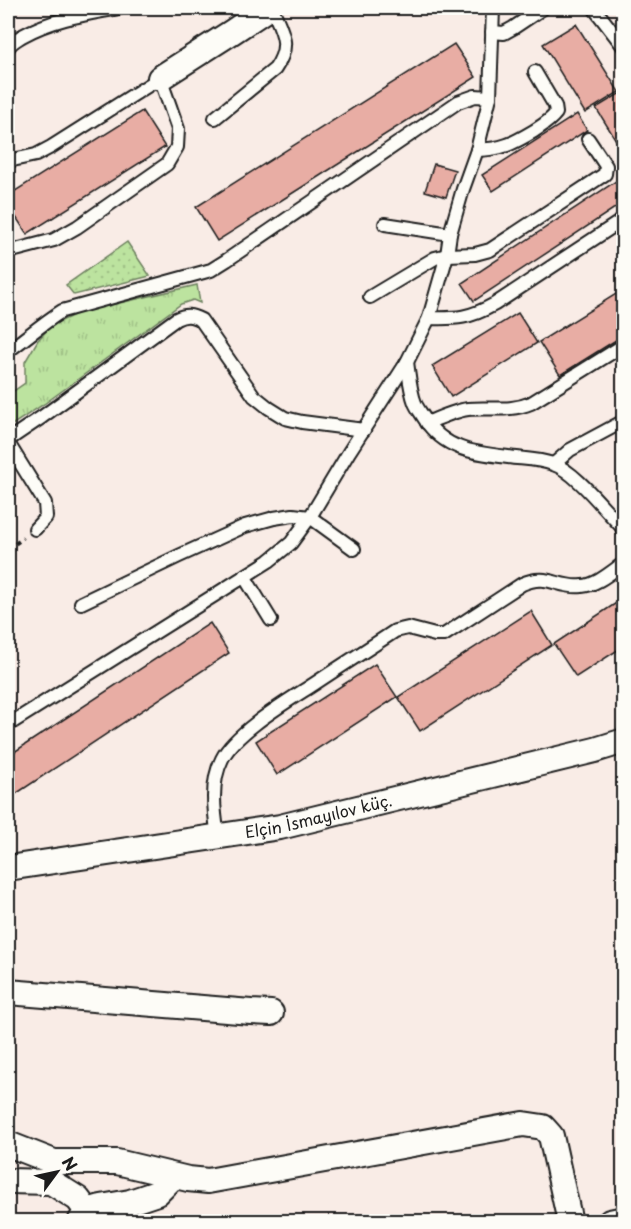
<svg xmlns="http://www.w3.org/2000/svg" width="631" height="1229" font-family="'Playpen Sans',sans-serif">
	<defs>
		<pattern id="grass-dots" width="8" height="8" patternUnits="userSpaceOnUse" patternTransform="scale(1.5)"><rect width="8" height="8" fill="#bce39f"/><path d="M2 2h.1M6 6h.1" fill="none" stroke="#a1c288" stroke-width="1.8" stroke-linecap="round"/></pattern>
		<pattern id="park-tufts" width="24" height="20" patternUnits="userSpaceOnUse" patternTransform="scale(1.5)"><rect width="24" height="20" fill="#bce39f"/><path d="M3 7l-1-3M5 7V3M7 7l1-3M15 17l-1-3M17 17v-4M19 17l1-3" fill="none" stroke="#a1c288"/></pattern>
	</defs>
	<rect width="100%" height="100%" fill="#f9ece6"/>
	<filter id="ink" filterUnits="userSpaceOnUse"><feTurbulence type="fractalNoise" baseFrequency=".0167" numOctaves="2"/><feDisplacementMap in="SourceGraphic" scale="12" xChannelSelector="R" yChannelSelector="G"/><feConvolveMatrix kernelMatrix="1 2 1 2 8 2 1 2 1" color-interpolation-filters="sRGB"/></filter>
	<g filter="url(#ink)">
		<path fill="url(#grass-dots)" stroke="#6c805e" stroke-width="1.5" d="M127 242 150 276 74 295 66 285Z"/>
		<path fill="url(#park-tufts)" stroke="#6c805e" stroke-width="1.5" d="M197 285 200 303 193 300 181 304 44 404 9 427 8 425V395L25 383V362L38 340 52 325 81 312Z"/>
		<g fill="#e8ada4" stroke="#1c1c1c" stroke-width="1.5">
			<path d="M576 24 619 92 585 113 543 44Z"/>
			<path d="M454 44 476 77 217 241 196 207Z"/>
			<path d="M624 91V153L596 108Z"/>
			<path d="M142 111 165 147 27 234 16 217 8 223V193L9 195Z"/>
			<path d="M577 114 587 130 493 191 482 175Z"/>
			<path d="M434 164 455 170 446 197 425 191Z"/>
			<path d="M619 179 624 187V202L474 301 462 283Z"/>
			<path d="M624 289V335L560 375 539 342Z"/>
			<path d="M518 313 537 343 451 397 432 366Z"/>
			<path d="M624 598V646L576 677 554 644Z"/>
			<path d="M531 611 552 645 420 731 398 697Z"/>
			<path d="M210 623 229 653 8 799V756Z"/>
			<path d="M375 664 397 697 277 775 256 741Z"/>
		</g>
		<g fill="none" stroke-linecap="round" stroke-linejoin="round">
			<g stroke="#1c1c1c" stroke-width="16">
				<g id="service">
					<path d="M594 8 624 47"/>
					<path d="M492 32 504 33 513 28 543 8"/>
					<path d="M8 48C11 42 16 40 22 36 52 19 86 14 119 8"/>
					<path d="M215 118 275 69C292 44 282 32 272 8"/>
					<path d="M477 150C503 149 512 144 534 131 543 125 550 121 556 113L555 106 535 72"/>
					<path d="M8 161 36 155 51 147 160 78 178 129 177 147 167 164 77 227 54 240 8 252"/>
					<path d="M385 224 450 234"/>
					<path d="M370 297 435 258 447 255 475 254 490 250 605 174 606 166 588 139"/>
					<path d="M429 318C457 319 470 318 495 304L624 219"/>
					<path d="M8 351C26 338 43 323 62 311L211 270 227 260 458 102 475 96 490 97"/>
					<path d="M407 362C409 375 410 390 415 403 417 408 421 413 424 418 444 450 474 453 508 457 523 459 539 459 553 464 575 471 604 509 621 526L624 532"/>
					<path d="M427 423C441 417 454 411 468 409 490 407 510 412 531 403L624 345"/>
					<path d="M8 440 42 417 176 319C186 314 191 315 201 320L254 396 269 408 285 418 302 422 364 430"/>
					<path d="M8 443 45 503 46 517 35 529"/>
					<path d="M554 464 570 450 624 421"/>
					<path d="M244 576 271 620"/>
					<path d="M81 603 179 556 245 526 274 518 293 515 310 517 354 549"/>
					<path d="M8 725 269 561 291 543 310 517 349 452 407 362 429 318 447 255 450 234 463 189 477 150 490 97 493 8"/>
					<path d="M218 837C214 811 210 783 222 759 235 732 288 701 314 684 341 666 368 649 395 631L408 628 435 635H444L522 584C548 572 558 589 582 586 597 585 611 572 624 563"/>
				</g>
			</g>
			<g stroke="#1c1c1c" stroke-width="28">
				<g id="minor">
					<path d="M160 78 232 32 268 8"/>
					<path id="s1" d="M8 868 280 827 595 750 624 741"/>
					<path d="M8 992 251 1012 271 1013"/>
					<path d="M8 1144 54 1162H117L188 1179 208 1181 523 1124 543 1127 551 1136 570 1222"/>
					<path d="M8 1181 51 1182 78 1199 87 1211"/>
					<path d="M80 1222 87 1211 101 1207 130 1202 157 1193 174 1176"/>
					<path d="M610 1222 624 1219"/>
				</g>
			</g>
			<path stroke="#1c1c1c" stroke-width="4" stroke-dasharray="4.5 4.5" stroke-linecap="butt" d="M8 549 23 538"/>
			<use href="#service" stroke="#fdfcf7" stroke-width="12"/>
			<use href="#minor" stroke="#fdfcf7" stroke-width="24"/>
		</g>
	</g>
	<g text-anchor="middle" stroke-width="6" stroke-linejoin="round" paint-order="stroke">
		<g font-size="16" fill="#1c1c1c" stroke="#fdfcf7">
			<text dy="6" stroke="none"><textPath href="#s1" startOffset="315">Elçin İsmayılov küç.</textPath></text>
		</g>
	</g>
	<rect width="631" height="1229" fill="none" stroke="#fdfcf7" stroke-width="30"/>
	<rect x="15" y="15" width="601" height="1199" fill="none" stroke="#1c1c1c" stroke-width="2" filter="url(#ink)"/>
	<g transform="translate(57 1172) rotate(57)" stroke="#fdfcf7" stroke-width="4.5" paint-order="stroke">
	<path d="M0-4.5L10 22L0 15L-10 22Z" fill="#1c1c1c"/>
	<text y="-9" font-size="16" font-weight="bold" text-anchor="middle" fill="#1c1c1c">N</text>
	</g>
</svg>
